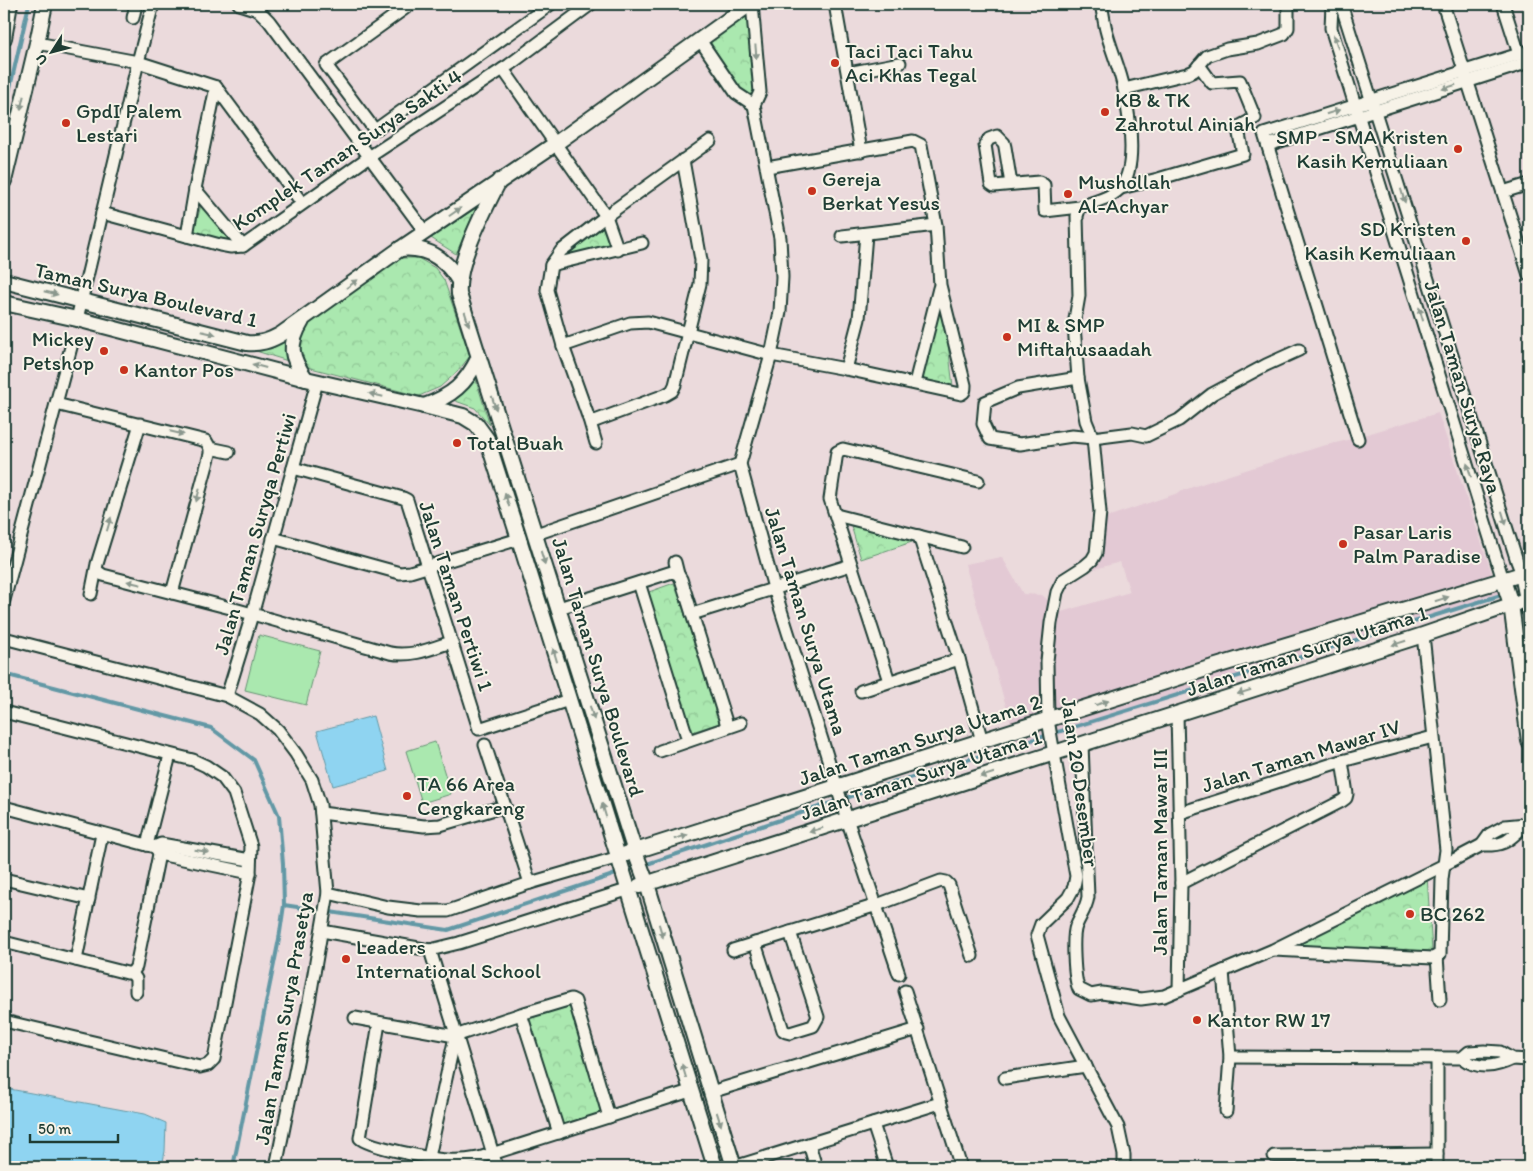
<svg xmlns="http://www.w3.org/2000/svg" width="1533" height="1171" font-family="Itim,sans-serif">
	<defs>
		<pattern id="forest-crowns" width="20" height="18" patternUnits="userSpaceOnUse" patternTransform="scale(1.25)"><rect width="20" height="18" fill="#aae8af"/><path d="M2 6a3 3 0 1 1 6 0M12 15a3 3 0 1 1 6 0" fill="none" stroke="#92c897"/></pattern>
	</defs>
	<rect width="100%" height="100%" fill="#ebdadc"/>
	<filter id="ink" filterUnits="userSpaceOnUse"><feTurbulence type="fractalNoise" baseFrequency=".02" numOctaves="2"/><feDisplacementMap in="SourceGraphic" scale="10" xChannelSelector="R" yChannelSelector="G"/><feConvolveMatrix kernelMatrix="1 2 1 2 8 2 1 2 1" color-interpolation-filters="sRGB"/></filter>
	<g filter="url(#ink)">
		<path fill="#e3c9d4" d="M1438 413 1499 595 1018 748 965 564 1002 557 1023 594 1042 595 1061 612 1130 592 1120 562 1095 569 1098 520 1175 494 1195 486 1322 446 1344 441Z"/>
		<g fill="url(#forest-crowns)" stroke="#649272">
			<path d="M751 6 760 124 708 38Z"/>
			<path d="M202 201 235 241 226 242 194 232Z"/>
			<path d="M476 208 456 254 431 238Z"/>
			<path d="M607 221 615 246 564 258Z"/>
			<path d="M401 258H418L435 268 444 280 470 356 458 371 440 387 419 396 307 367 256 351Z"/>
			<path d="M938 258 953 387 920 378Z"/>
			<path d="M476 380 490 425 475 408 450 399 466 390Z"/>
			<path d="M850 522 912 542 861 559Z"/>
			<path d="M674 583 722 722 689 733 646 593Z"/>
			<path d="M1427 876 1432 951 1289 945Z"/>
			<path d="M570 1003 602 1114 559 1125 528 1015Z"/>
		</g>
		<g fill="#aae8af" stroke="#649272">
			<path d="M259 635 320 651 306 705 245 690Z"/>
			<path d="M435 742 451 794 422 803 406 751Z"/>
		</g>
		<g fill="#8fd4f1" stroke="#6298a5">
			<path d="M373 716 388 771 333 786 317 731Z"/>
			<path d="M4 1088 145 1114 166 1123 165 1151 162 1167H4Z"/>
		</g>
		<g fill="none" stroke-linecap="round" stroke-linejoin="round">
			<g stroke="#6298a5" stroke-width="4">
				<path d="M4 114 29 4"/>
				<path d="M4 674 211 728 254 760 279 816 283 864 284 905 279 939 233 1167"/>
				<path d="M644 865 870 790 1498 596"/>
				<path d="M284 905 448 930 637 867"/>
			</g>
			<g stroke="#1f3d34" stroke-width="15">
				<g id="minor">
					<path d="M239 4 258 10 269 21 425 232"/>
					<path d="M411 4 326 65 374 129 378 128 551 4"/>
					<path d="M752 4 760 92 754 105 780 238 782 277 780 312 771 355 740 464 774 588 847 819 899 974"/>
					<path d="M835 4 861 151"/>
					<path d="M1101 4C1103 13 1104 22 1106 30 1111 50 1120 69 1124 89 1129 114 1138 166 1121 187 1113 198 1092 202 1080 207L1077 216 1079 296 1074 325 1078 378 1086 421 1093 438 1100 512 1096 553 1092 560 1085 566 1063 580 1057 592 1051 623 1047 661 1048 720 1076 876 1074 887 1068 898 1041 924 1037 935 1059 1016 1118 1127 1124 1155V1167"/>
					<path d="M1332 4 1331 28 1503 580"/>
					<path d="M1341 4 1517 561 1522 574 1529 572"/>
					<path d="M1443 4 1529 275"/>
					<path d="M1503 4 1519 54"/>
					<path d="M133 18 136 4"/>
					<path d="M700 40 736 93 754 105"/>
					<path d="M37 43 138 62 216 87 302 203"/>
					<path d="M503 69 606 216 618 250"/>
					<path d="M848 73 900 63"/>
					<path d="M1124 89 1187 74 1194 71 1207 56 1227 49 1258 44 1284 34 1288 28V4"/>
					<path d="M1268 145 1529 62"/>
					<path d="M683 160 701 260 700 284 675 385 672 391 665 395 595 421 589 419 563 346 547 290 551 265 561 251 606 216 710 141"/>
					<path d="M1011 184 1005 147 1004 143 997 136 989 139 985 145 991 184 994 186 1039 182 1044 185 1045 211 1080 207"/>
					<path d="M1121 188 1158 179 1243 154 1238 129 1240 126 1255 118 1240 81 1212 83 1199 65"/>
					<path d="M195 189 243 246"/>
					<path d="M1503 192 1529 184"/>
					<path d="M102 213 220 245 231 247 243 246 369 157 509 65 591 4"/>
					<path d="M187 236 195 189 216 87"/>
					<path d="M842 236 936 225"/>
					<path d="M551 265 642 243"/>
					<path d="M77 319 138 62 153 4"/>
					<path d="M563 346 630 323 648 322 771 355 846 369 961 394C965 392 965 390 965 385L940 285 936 225 921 145 913 141 767 167"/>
					<path d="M846 369 859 319 866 234"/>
					<path d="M1078 378 1018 388 985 402 983 424 990 439 1020 444 1072 436 1093 438 1132 433 1146 436 1179 420 1212 394 1266 365 1299 350"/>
					<path d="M915 383 939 288"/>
					<path d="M56 404 206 441 210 448V454L172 593"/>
					<path d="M589 419 596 443"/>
					<path d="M1358 439 1264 134 1529 51"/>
					<path d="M210 448 229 452"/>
					<path d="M293 468 403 498 407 500 479 729 569 700"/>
					<path d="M836 515 962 547"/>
					<path d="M536 534 740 464"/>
					<path d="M919 536 959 659 982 741"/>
					<path d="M273 538 400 573 410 572 519 539"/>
					<path d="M675 562 678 574"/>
					<path d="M97 571 103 575 238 610 390 653C412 657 430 649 451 642"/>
					<path d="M639 583 688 740"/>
					<path d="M91 594 97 564 140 424"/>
					<path d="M4 600 71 347"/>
					<path d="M559 608 672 572 678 574 681 579 726 722V727"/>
					<path d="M692 614 851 565"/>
					<path d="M4 638 227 696 260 714 278 730 296 754 312 780 320 805 328 893 309 1002 276 1167"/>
					<path d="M889 681 830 499 837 452 843 449 978 481"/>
					<path d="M861 691 959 659"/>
					<path d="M227 696 252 615 317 382"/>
					<path d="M4 712 193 760 206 766 222 777 234 793 251 846 250 873 214 1059 208 1065 200 1067 4 1021"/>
					<path d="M1177 714 1181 883 1179 990"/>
					<path d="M1082 744 1088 897C1086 909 1080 916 1076 926 1072 936 1074 980 1079 989L1091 995 1102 993 1141 999 1164 996 1273 950 1444 865 1482 845 1490 834 1505 826 1526 824"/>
					<path d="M485 745 530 883"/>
					<path d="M660 751 741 723"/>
					<path d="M4 807 147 845C153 846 157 847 159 854L136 967 132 973"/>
					<path d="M321 813 424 826 440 825 505 806"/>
					<path d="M1180 813 1342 761 1433 737"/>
					<path d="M147 845 170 755"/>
					<path d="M1482 845C1509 846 1509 838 1528 823"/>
					<path d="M154 847 161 844 250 860"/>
					<path d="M159 854 250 873"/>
					<path d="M4 879 89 899"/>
					<path d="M1181 883 1342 801 1346 798 1347 794 1342 761"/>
					<path d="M328 893 388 907 421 911H448L530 883 619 857"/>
					<path d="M322 931 430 950 459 943 630 889"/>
					<path d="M4 942 127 973H132"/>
					<path d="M755 943 783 1030 786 1032 790 1033 813 1026 818 1017 790 932"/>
					<path d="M430 950 497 1167"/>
					<path d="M733 950 877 905 941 881 946 882 949 885 972 956"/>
					<path d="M1274 950 1433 958 1440 954 1442 879 1446 850 1423 635"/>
					<path d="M1437 956 1440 1000"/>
					<path d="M76 960 102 834"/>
					<path d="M1223 971 1230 1057 1226 1111"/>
					<path d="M132 973 136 979V992"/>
					<path d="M905 991 961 1167"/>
					<path d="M521 1014 559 1133"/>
					<path d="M355 1018 455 1036 521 1014 571 999 575 1001 576 1005 609 1117"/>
					<path d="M379 1023 360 1138C368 1147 433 1159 447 1160 458 1161 468 1160 479 1158L690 1091"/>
					<path d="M1230 1057 1462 1058C1477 1070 1496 1067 1512 1059"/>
					<path d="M1437 1058V1167"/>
					<path d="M1462 1058 1469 1052 1484 1051 1500 1052 1512 1059 1529 1060"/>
					<path d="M1005 1078 1086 1066"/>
					<path d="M711 1092 918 1029"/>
					<path d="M873 1124 887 1167"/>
					<path d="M809 1144 816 1167"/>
					<path d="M1355 1154V1167"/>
					<path d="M1274 1156 1437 1154"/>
					<path d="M429 1157 455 1037"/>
					<path d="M734 1167 940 1103"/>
				</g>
			</g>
			<g stroke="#1f3d34" stroke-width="18">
				<g id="tertiary">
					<path d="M4 38 10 4"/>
					<path d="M4 181 37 43 45 4"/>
					<path d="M499 181C485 209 456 263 459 294L635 852 647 884 734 1167"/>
					<path d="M400 249C427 246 446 259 459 281"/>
					<path d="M4 281 247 343C260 344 269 341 280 335L400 249 555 144 750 4"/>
					<path d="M4 303 77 319 306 379 424 406 463 416 476 424 487 439 519 539 715 1167"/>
					<path d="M302 321C288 344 290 357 306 379"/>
					<path d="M424 406C452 396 466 384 479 357"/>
					<path d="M1503 580 1511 604 1529 741"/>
					<path d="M626 854 1203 670 1522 574 1529 610"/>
					<path d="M639 886 1423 635 1528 599"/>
				</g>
			</g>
			<use href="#minor" stroke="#f7f3e8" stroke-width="11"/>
			<use href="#tertiary" stroke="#f7f3e8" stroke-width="14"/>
		</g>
		<defs><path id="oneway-solid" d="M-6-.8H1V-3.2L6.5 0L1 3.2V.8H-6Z" transform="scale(1.25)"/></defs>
		<g fill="#8b988e">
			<use href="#oneway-solid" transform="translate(1336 42) rotate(-108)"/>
			<use href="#oneway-solid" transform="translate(756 52) rotate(85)"/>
			<use href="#oneway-solid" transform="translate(1449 87) rotate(162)"/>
			<use href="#oneway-solid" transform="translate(22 103) rotate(103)"/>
			<use href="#oneway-solid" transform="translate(1333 112) rotate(-18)"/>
			<use href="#oneway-solid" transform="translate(1403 196) rotate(73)"/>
			<use href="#oneway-solid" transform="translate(455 212) rotate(-35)"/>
			<use href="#oneway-solid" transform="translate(352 284) rotate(-36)"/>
			<use href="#oneway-solid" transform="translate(51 293) rotate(14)"/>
			<use href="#oneway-solid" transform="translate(1421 314) rotate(-107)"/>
			<use href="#oneway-solid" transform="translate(467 319) rotate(72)"/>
			<use href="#oneway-solid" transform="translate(209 333) rotate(14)"/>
			<use href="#oneway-solid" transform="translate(259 366) rotate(-165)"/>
			<use href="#oneway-solid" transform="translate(376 395) rotate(-167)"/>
			<use href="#oneway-solid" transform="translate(494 403) rotate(72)"/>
			<use href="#oneway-solid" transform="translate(177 433) rotate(13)"/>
			<use href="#oneway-solid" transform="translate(1469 470) rotate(-107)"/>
			<use href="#oneway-solid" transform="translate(198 495) rotate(105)"/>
			<use href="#oneway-solid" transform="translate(507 500) rotate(-108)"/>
			<use href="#oneway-solid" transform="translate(1504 518) rotate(73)"/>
			<use href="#oneway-solid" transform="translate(109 524) rotate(-73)"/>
			<use href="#oneway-solid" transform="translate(543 558) rotate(72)"/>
			<use href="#oneway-solid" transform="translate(134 583) rotate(-166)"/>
			<use href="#oneway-solid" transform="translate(1442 599) rotate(-17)"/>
			<use href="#oneway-solid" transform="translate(1399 643) rotate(162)"/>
			<use href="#oneway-solid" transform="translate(555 655) rotate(-107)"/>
			<use href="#oneway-solid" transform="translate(1244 692) rotate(162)"/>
			<use href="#oneway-solid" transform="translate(1102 703) rotate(-18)"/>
			<use href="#oneway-solid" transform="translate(592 713) rotate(73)"/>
			<use href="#oneway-solid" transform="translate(987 775) rotate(162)"/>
			<use href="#oneway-solid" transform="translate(604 810) rotate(-107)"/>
			<use href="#oneway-solid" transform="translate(816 830) rotate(162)"/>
			<use href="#oneway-solid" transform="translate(681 837) rotate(-17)"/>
			<use href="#oneway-solid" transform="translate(202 851) rotate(10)"/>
			<use href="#oneway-solid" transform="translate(661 931) rotate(73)"/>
			<use href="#oneway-solid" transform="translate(684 1071) rotate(-107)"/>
			<use href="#oneway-solid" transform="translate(719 1119) rotate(72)"/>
		</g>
	</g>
	<g fill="#c8321e" stroke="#f7f3e8" stroke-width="2">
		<circle cx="835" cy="63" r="5"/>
		<circle cx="1105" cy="112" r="5"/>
		<circle cx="66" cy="123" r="5"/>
		<circle cx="1458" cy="149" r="5"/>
		<circle cx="812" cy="191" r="5"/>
		<circle cx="1068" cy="194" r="5"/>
		<circle cx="1466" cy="241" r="5"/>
		<circle cx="1007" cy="337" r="5"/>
		<circle cx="104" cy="351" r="5"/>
		<circle cx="124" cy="370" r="5"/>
		<circle cx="457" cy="443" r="5"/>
		<circle cx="1343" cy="544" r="5"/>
		<circle cx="407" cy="796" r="5"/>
		<circle cx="1410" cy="914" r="5"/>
		<circle cx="346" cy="959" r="5"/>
		<circle cx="1197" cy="1020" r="5"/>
	</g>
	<g text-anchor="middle" stroke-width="4" stroke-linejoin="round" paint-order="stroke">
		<g font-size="21" fill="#1f3d34" stroke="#f7f3e8" text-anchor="start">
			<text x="845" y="58">Taci Taci Tahu<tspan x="845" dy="24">Aci Khas Tegal</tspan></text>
			<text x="1115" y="107">KB &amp; TK<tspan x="1115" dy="24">Zahrotul Ainiah</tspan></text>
			<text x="76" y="118">GpdI Palem<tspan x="76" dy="24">Lestari</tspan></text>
			<text x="1448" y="144" text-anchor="end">SMP - SMA Kristen<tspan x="1448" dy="24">Kasih Kemuliaan</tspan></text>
			<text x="822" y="186">Gereja<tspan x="822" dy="24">Berkat Yesus</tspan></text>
			<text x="1078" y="189">Mushollah<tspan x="1078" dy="24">Al-Achyar</tspan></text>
			<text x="1456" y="236" text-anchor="end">SD Kristen<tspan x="1456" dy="24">Kasih Kemuliaan</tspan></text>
			<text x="1017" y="332">MI &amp; SMP<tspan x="1017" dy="24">Miftahusaadah</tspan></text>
			<text x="94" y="346" text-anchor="end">Mickey<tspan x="94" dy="24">Petshop</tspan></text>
			<text x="134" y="377">Kantor Pos</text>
			<text x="467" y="450">Total Buah</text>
			<text x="1353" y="539">Pasar Laris<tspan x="1353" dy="24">Palm Paradise</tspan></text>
			<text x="417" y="791">TA 66 Area<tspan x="417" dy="24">Cengkareng</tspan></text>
			<text x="1420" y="921">BC 262</text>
			<text x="356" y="954">Leaders<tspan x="356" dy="24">International School</tspan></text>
			<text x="1207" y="1027">Kantor RW 17</text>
		</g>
		<g font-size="21" fill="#1f3d34" stroke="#f7f3e8">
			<text transform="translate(347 150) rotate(-34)" y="7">Komplek Taman Surya Sakti 4</text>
			<text transform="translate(146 295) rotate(13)" y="7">Taman Surya Boulevard 1</text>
			<text transform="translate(1463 387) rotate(73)" y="7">Jalan Taman Surya Raya</text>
			<text transform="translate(255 534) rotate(-74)" y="7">Jalan Taman Suryqa Pertiwi</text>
			<text transform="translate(456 596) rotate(72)" y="7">Jalan Taman Pertiwi 1</text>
			<text transform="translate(806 621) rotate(73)" y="7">Jalan Taman Surya Utama</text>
			<text transform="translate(1307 651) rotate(-18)" y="7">Jalan Taman Surya Utama 1</text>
			<text transform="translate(598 667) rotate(73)" y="7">Jalan Taman Surya Boulevard</text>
			<text transform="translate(920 740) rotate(-18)" y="7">Jalan Taman Surya Utama 2</text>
			<text transform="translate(1301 756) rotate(-17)" y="7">Jalan Taman Mawar IV</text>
			<text transform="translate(921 775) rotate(-18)" y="7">Jalan Taman Surya Utama 1</text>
			<text transform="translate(1080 782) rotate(82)" y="7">Jalan 20 Desember</text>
			<text transform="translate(1160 852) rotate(-90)" y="7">Jalan Taman Mawar III</text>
			<text transform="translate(284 1018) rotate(-80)" y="7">Jalan Taman Surya Prasetya</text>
		</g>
	</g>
	<rect width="1533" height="1171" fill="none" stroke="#f7f3e8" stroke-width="20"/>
	<rect x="10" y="10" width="1513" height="1151" fill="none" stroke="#1f3d34" stroke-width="2" filter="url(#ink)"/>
	<g transform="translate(52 52) rotate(234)" stroke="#f7f3e8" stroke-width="4" paint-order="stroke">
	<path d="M0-4L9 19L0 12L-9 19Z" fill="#1f3d34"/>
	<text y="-8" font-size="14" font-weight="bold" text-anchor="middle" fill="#1f3d34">U</text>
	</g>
	<path d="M30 1134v8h88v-8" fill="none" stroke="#1f3d34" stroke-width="2.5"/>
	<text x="38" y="1134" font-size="15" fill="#1f3d34" stroke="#f7f3e8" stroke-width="4" paint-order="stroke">50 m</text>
</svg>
